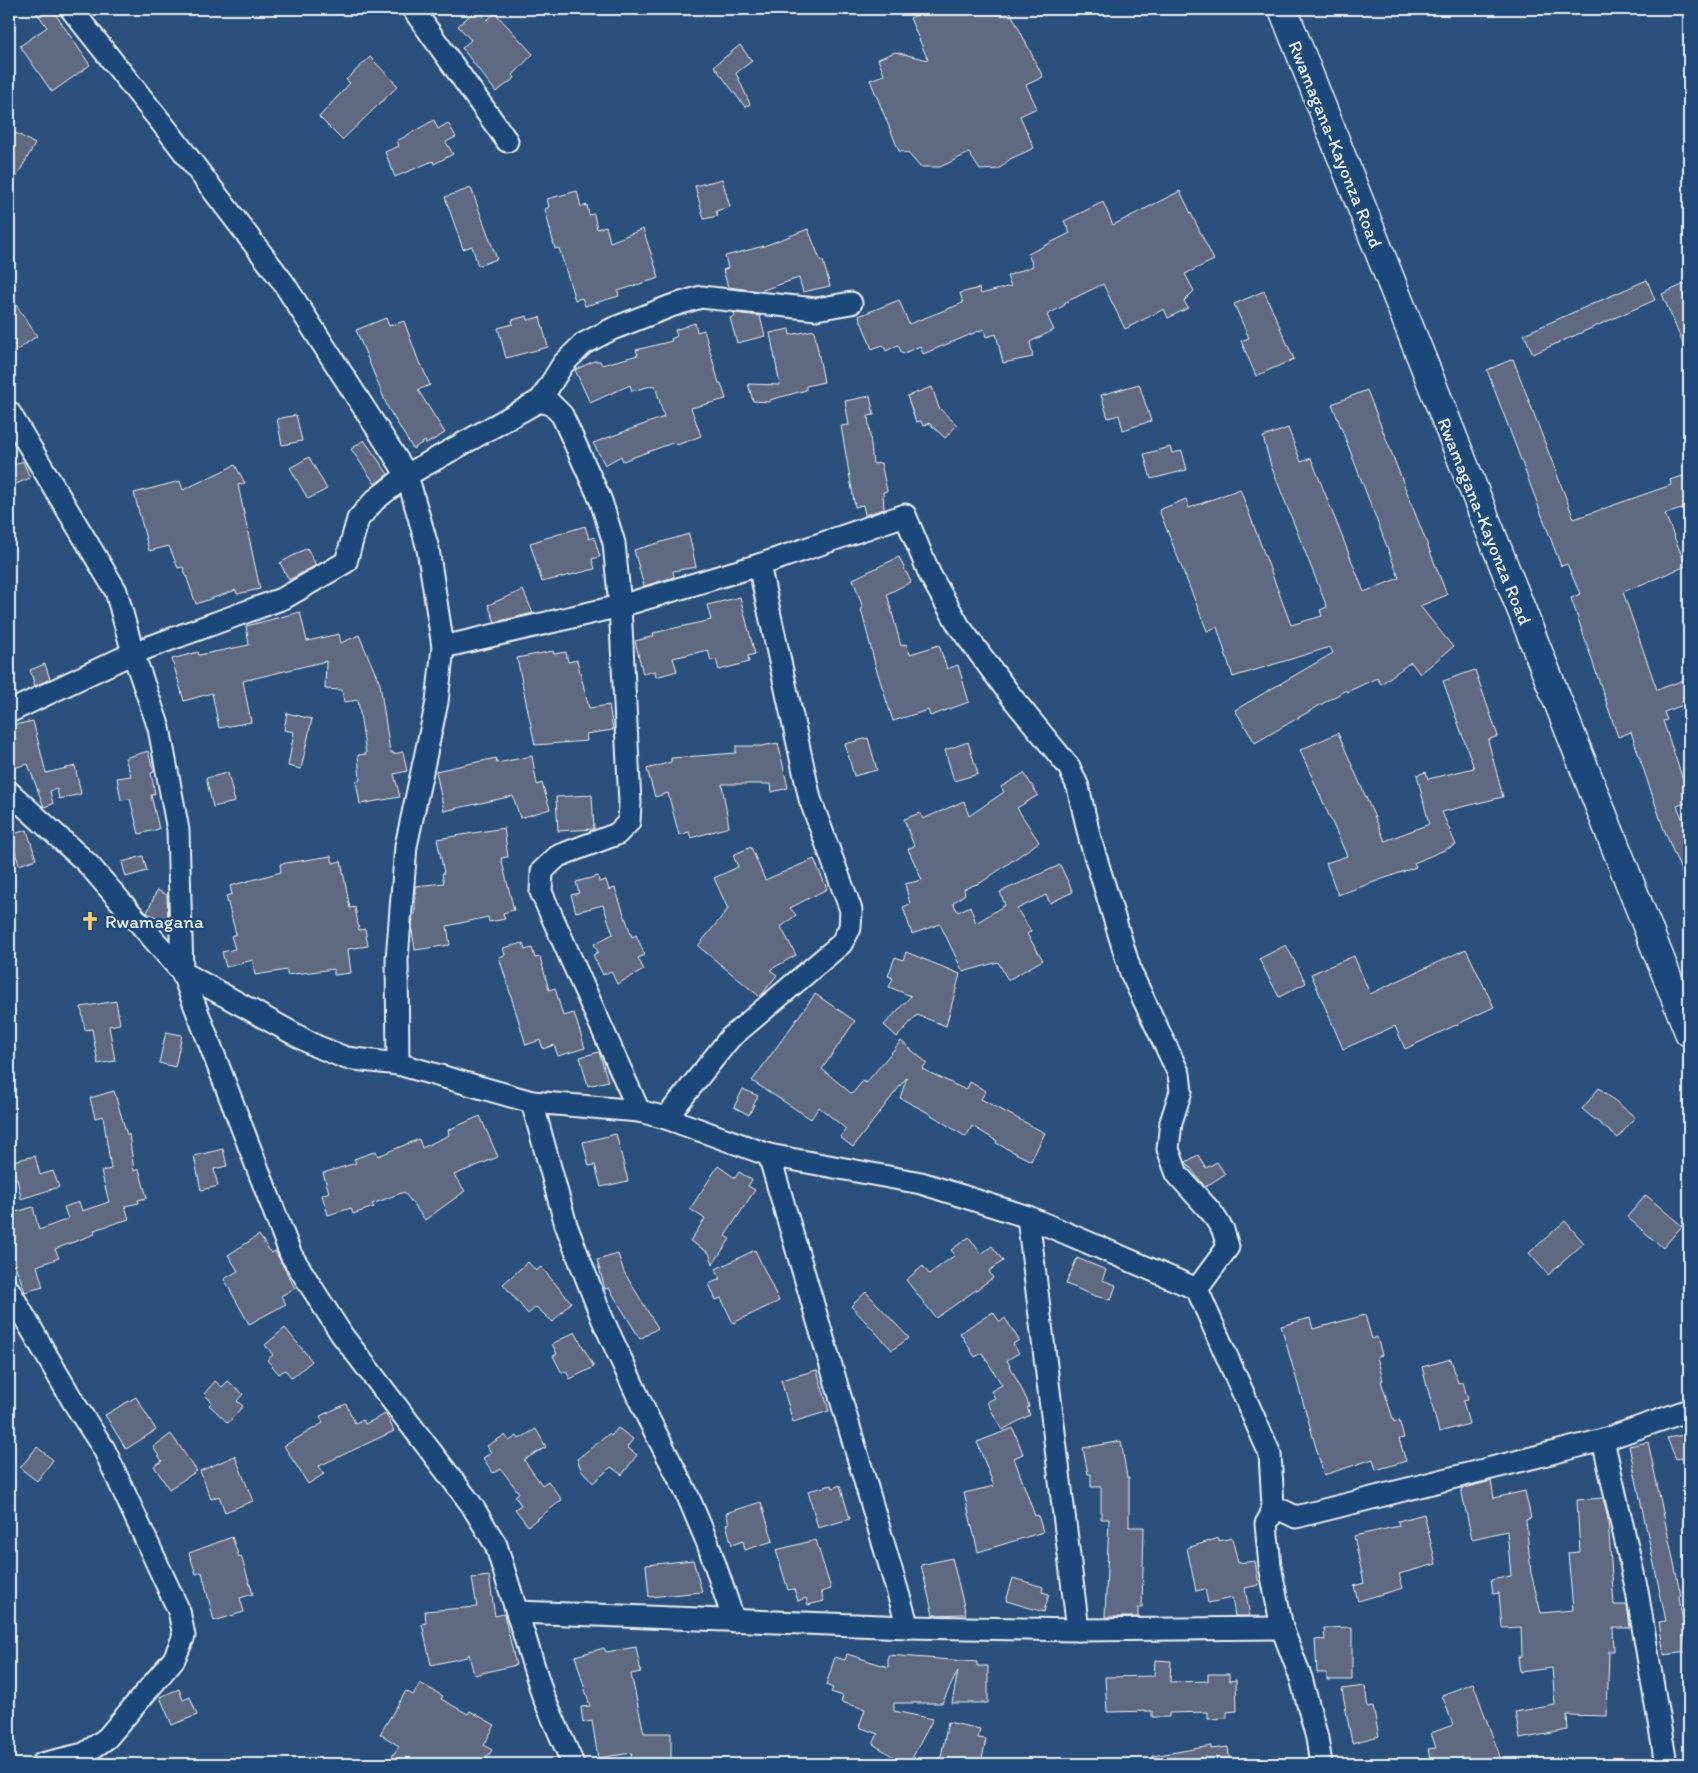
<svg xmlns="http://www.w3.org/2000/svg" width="1698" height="1773" font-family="Itim,sans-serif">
	<rect width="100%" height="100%" fill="#2c507c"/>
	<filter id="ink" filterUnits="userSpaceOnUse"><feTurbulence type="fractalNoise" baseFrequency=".02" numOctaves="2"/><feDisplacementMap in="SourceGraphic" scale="10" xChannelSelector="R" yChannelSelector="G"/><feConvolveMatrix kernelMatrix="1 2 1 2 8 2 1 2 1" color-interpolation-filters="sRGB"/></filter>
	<g filter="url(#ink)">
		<g fill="#616984" stroke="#e8f1f8">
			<path d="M34 9H52L90 65 52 92 20 46 47 27Z"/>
			<path d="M477 9 487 20 495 13 533 54 513 75 515 78 496 92 462 48 471 40 458 26Z"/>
			<path d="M930 9H1009L1043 77 1026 85 1037 108 1020 116 1034 148 1010 159 999 169 980 170 969 153 940 167H920L908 153 899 151 870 80 884 75 878 59 895 52 928 60 910 18Z"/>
			<path d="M740 45 752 61 736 73 750 104 745 107 714 66Z"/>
			<path d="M370 57 398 86 342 140 319 117 350 83 346 80Z"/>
			<path d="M434 120 438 129 448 123 456 137 446 142 453 154 434 164 433 161 395 177 385 152 399 146 397 141Z"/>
			<path d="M9 129 35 144 9 190Z"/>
			<path d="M722 179 730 207 716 211 718 216 704 219 695 186Z"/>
			<path d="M471 188 497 259 478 266 472 246 463 249 445 197Z"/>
			<path d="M577 191 581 207 587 205 589 215 594 214 597 229 606 226 610 242 643 229 659 278 618 291 619 296 585 306 582 298 575 300 559 248 555 249 545 209 549 207 547 199Z"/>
			<path d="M1180 191 1214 260 1185 274 1194 291 1184 301 1188 308 1168 318 1164 309 1125 329 1103 284 1064 303 1065 305 1047 315 1054 330 1030 342 1033 357 1003 363 996 334 986 337 984 329 923 354 920 346 902 354 898 345 886 351 883 345 872 349 859 316 899 300 909 324 963 303 960 293 979 288 981 294 1011 286 1007 276 1033 266 1028 254 1070 233 1064 221 1103 202 1113 225Z"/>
			<path d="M808 229 821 262 823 261 830 286 803 292 799 278 760 291 728 287 723 270 728 268 725 256 764 246Z"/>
			<path d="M1647 280 1655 300 1533 354 1524 334Z"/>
			<path d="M1689 282V358L1662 294Z"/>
			<path d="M1264 291 1294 359 1256 376 1241 341 1249 338 1234 304Z"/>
			<path d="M9 294 37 336 9 356Z"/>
			<path d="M734 313 760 316 765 336 737 343 730 318 735 316Z"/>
			<path d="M527 316 528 320 540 317 548 347 506 358 498 328 513 324 512 320Z"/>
			<path d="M386 318 389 326 404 321 420 365 421 364 430 385 418 390 445 433 426 444 425 441 413 449 388 408 356 330Z"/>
			<path d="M695 323 697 332 704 330 719 383H721L726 399 691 408 701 436 677 445 675 442 623 461 621 456 605 465 593 443 664 417 655 385 632 391 630 385 590 403 575 370 594 361H600L602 365 638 355 636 350 672 341 671 339 677 336 675 330Z"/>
			<path d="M789 329 790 335 814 330 824 382 806 386V390L770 400V402L753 401 748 384 780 385 770 333Z"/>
			<path d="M1513 359 1574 519 1671 485 1670 480 1689 474V507L1665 514 1686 566 1623 592 1657 690 1689 678V703L1664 712 1667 720 1663 721 1689 797V802L1677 806 1689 835V890L1663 827 1631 732 1618 737 1571 598 1580 594 1567 564 1561 566 1487 370Z"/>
			<path d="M1139 384 1151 421 1123 430 1119 415 1108 418 1101 395Z"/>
			<path d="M932 387 939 408 957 425 945 438 929 423 923 426 921 421 916 422 907 396Z"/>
			<path d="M1367 390 1447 595 1420 606 1453 647 1420 674 1411 662 1381 684 1377 678 1347 692 1346 690 1255 743 1235 710 1333 653 1330 647 1233 677 1217 627 1207 631 1159 510 1186 499 1189 508 1240 489 1291 625 1322 616 1320 610 1327 607 1271 466 1263 437 1288 428 1301 462 1311 458 1364 592 1399 578 1332 404Z"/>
			<path d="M870 396 874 415 868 416 873 464 881 463 887 491 883 492 884 509 865 515 863 505 855 507 841 426 849 425 845 401Z"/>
			<path d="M296 415 302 441 282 445 277 419Z"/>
			<path d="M364 440 388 474 375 484 351 449Z"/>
			<path d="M1170 447 1172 453 1182 451 1187 470 1151 479 1144 454Z"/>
			<path d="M309 457 327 489 308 499 290 468Z"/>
			<path d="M23 461 30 478 9 487V467Z"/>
			<path d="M235 465 245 483 238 485 260 589 237 594 236 590 196 604 183 567 178 568 169 546 149 551 134 493 180 481 183 490Z"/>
			<path d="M585 526 589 539 594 537 600 557 592 559 595 569 542 582 530 543Z"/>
			<path d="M689 534 696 567 673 571 674 577 644 586 634 550Z"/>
			<path d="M307 548 316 565 289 580 280 563Z"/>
			<path d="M899 557 911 582 887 594 901 646 906 644 910 654 939 645 947 669 958 665 969 702 930 716 928 710 893 721 876 668 861 609 863 608 853 579Z"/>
			<path d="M523 590 533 613 495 622 488 605Z"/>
			<path d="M740 597 755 654 748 656 749 662 719 670 716 659 711 661 708 650 673 658 677 671 656 677 655 671 643 674 635 641 654 636 653 633 711 620 707 605Z"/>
			<path d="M300 612 307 641 339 634 341 643 359 635 380 684 390 752H393V754L403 752 407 771 394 774 400 797 360 804 356 781 360 780 358 755 366 754 358 700 344 702 342 690 325 689 326 661 243 681 251 722 219 728 212 693 184 701 172 659 198 652 199 655 249 645 246 626Z"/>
			<path d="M553 651 554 654 566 652 568 662 577 660 589 708 609 705 613 730 586 734 587 741 535 745 517 658Z"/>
			<path d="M45 664 50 679 35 686 30 670Z"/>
			<path d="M1475 670 1498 736 1488 740 1503 797 1442 812 1456 845 1414 863 1416 867 1338 895 1326 863 1347 856 1300 750 1338 733 1385 841 1429 824 1417 775 1426 772 1428 779 1474 768 1443 681Z"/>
			<path d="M287 713 312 719 301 769 288 766 294 732 284 730Z"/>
			<path d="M33 721 46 773 75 766 81 794 59 799 57 789 50 791 53 804 44 807 28 764 9 769V726Z"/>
			<path d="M868 738 877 770 854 776 845 744Z"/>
			<path d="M968 742 978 774 954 781 945 750Z"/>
			<path d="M778 743 788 788 772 792 771 784H722L729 827 691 838 689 832 679 835 668 793 655 797 647 769 671 762V758L736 753V746H761Z"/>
			<path d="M148 751 154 772 151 773 155 794 151 795 159 829 139 834 130 799 121 800 117 778 131 776 125 758Z"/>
			<path d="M532 756 537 785 542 783 550 809 520 818 513 796 444 811 436 771 496 758 497 763Z"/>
			<path d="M228 773 235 802 213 807 206 778Z"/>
			<path d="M1024 773 1038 795 1017 808 1039 842 982 882 964 889 965 894 953 903 958 912 970 906 976 923 1005 905 1000 892 1060 865 1073 892 1050 903 1046 895 1017 909 1031 931 1027 934 1043 960 1008 980 998 962 963 972 940 924 912 934 903 907 910 904 905 884 922 880 908 849 914 846 904 819 920 813 923 819 964 801 969 816 1004 792 1001 787Z"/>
			<path d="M592 795 594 829 558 831 556 797Z"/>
			<path d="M504 828 508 857 501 858 514 910 503 913 505 919 489 922 488 917 447 926 450 945 415 950 412 930 413 914H415V886L444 883 442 874 444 873 437 839Z"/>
			<path d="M27 830 36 859 19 865 10 835Z"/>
			<path d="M751 847 765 880 814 859 827 889 790 908 796 915 781 927 796 955 770 970 777 975 760 997 698 946 728 909 714 878 738 867 733 855Z"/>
			<path d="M143 856 147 871 126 877 122 862Z"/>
			<path d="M331 856 333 863 341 861 350 908 355 907 359 930 365 929 368 946 348 949 351 973 334 975V969L287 975V970L255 975 253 960 226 967 222 952 235 949 231 936 236 934 226 896 232 894 230 886 281 872 280 864Z"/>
			<path d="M598 876 599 882 606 880 609 890 615 888 632 937 636 935 645 955 638 958 644 970 617 984 611 971 603 975 593 955 598 952 594 944 613 934 603 905 576 912 571 895 579 893 576 882Z"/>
			<path d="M157 890 167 895 168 922 147 913Z"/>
			<path d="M523 943 525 950 532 948 535 958 540 957 549 990 555 988 563 1016 574 1013 585 1048 558 1056 554 1045 543 1049 540 1040 526 1045 499 957 505 955 503 948Z"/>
			<path d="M1286 945 1306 983 1279 997 1259 959Z"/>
			<path d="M1466 949 1494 1007 1405 1049 1395 1026 1343 1049 1311 974 1354 956 1370 994Z"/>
			<path d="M906 952 960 974 946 1026 917 1015 897 1037 884 1025 911 996 889 987 893 978 888 976 895 957 903 960Z"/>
			<path d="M815 994 855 1021 822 1069 852 1094 863 1081 866 1083 901 1041 927 1063 922 1069 966 1090 970 1082 986 1091 981 1099 1045 1133 1031 1161 996 1143 997 1141 972 1126 966 1137 925 1111 900 1098 907 1077 853 1147 840 1137 846 1129 819 1107 811 1119 752 1081Z"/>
			<path d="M116 1001 120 1024 109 1026 115 1061 98 1064 92 1029 85 1030 81 1007Z"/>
			<path d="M166 1032 182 1035 175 1067 159 1063Z"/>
			<path d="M599 1052 608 1081 588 1086 580 1057Z"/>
			<path d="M1599 1088 1635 1117 1618 1138 1582 1109Z"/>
			<path d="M743 1089 758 1096 749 1115 734 1107Z"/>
			<path d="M114 1091 127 1135 129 1134 134 1171 139 1169 147 1198 138 1200 139 1203 125 1206 129 1219 94 1230 95 1234 55 1249 59 1258 37 1266 43 1287 25 1292 15 1265 9 1267V1214L33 1207 39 1230 68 1219 64 1207 79 1202 82 1211 109 1202 101 1171 111 1169 103 1116 95 1118 90 1098Z"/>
			<path d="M480 1116 498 1157 454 1175 465 1191 425 1220 404 1192 372 1204 374 1207 353 1214 351 1208 328 1215 322 1195 329 1192 323 1173 356 1163 354 1159 376 1151 378 1156 419 1139 422 1148 449 1135 448 1130Z"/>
			<path d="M616 1134 628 1181 601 1187 595 1165 589 1166 583 1142Z"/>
			<path d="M223 1149 227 1166 214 1169 218 1186 201 1190 194 1156Z"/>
			<path d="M1198 1155 1206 1168 1217 1162 1225 1174 1205 1187 1186 1162Z"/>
			<path d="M35 1156 40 1175 53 1171 59 1187 21 1199 17 1178 9 1180V1162Z"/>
			<path d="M718 1166 735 1178 739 1172 752 1180 748 1186 755 1190 725 1236 730 1239 713 1264 709 1253 690 1241 705 1219 690 1209Z"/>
			<path d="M1646 1195 1682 1226 1663 1248 1627 1217Z"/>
			<path d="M1565 1221 1584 1243 1548 1275 1529 1253Z"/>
			<path d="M259 1235 271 1253 275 1251 295 1288 281 1296 286 1304 249 1324 224 1279 238 1271 228 1255Z"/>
			<path d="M969 1237 981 1254 992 1246 1003 1261 989 1271 993 1278 936 1318 906 1280 923 1266 929 1274 955 1255 951 1250Z"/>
			<path d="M755 1250 779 1301 733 1323 721 1298 716 1300 709 1284 720 1279 716 1269Z"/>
			<path d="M618 1254 624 1272 658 1328 640 1339 609 1288 605 1289 597 1260Z"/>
			<path d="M1077 1258 1106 1270 1102 1280 1116 1285 1111 1300 1095 1296 1066 1284Z"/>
			<path d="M528 1262 536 1271 541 1267 571 1302 553 1322 536 1307 528 1314 503 1284Z"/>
			<path d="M866 1292 909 1338 892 1350 851 1306Z"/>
			<path d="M993 1312 1000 1322 1005 1318 1019 1340 1013 1344 1019 1353 1007 1360 1027 1400 1029 1407 1027 1408 1030 1415 1002 1430 987 1402 995 1398 991 1391 1002 1385 982 1353 975 1357 960 1333Z"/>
			<path d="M1365 1315 1372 1339 1377 1337 1382 1355 1377 1357 1383 1380 1381 1381 1394 1422 1399 1420 1404 1438 1399 1439 1406 1461 1376 1470 1373 1459 1324 1475 1281 1326 1310 1318 1313 1329Z"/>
			<path d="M285 1328 312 1361 292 1378 285 1370 279 1374 267 1360 273 1355 265 1345Z"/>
			<path d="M575 1332 594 1367 570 1379 566 1371 562 1373 553 1356 557 1354 552 1344Z"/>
			<path d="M1451 1359 1458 1383 1463 1382 1468 1400 1463 1401 1469 1424 1439 1432 1422 1367Z"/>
			<path d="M817 1370 829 1411 793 1422 781 1380Z"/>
			<path d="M215 1381 222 1387 228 1381 243 1394 237 1401 243 1406 228 1423 209 1405 212 1402 204 1394Z"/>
			<path d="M136 1397 156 1430 126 1449 105 1415Z"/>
			<path d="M346 1404 355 1423 363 1420 365 1424 386 1414 394 1431 319 1466 324 1474 308 1484 284 1446 323 1423 320 1416Z"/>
			<path d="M618 1428 633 1439 627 1447 637 1455 622 1475 611 1467 593 1483 581 1469 577 1459 609 1434 611 1436Z"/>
			<path d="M1013 1428 1023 1454 1014 1458 1035 1516 1038 1515 1043 1532 978 1552 964 1493 994 1486 977 1442Z"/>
			<path d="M536 1429 546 1447 524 1460 542 1485 548 1481 562 1500 528 1526 515 1509 521 1505 515 1496 519 1493 501 1469 493 1473 483 1458 491 1453 487 1446 505 1435 509 1441 517 1436 519 1439Z"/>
			<path d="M171 1434 197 1471 169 1489 154 1466 162 1461 153 1447Z"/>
			<path d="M1689 1434V1456L1676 1459 1667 1438Z"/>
			<path d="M1121 1441 1127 1477H1129V1527H1144L1142 1608H1138V1617H1105L1109 1519H1101V1487H1091V1474H1088L1083 1448Z"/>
			<path d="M1648 1442 1681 1596H1679L1687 1652 1664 1655 1659 1622 1666 1621 1629 1446Z"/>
			<path d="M37 1447 53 1460 37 1481 20 1468Z"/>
			<path d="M235 1456 253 1501 225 1512 219 1496 211 1499 200 1471Z"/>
			<path d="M1491 1481 1494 1498 1525 1491 1531 1518 1526 1520 1531 1573 1541 1613 1573 1610 1568 1553 1580 1552 1577 1500 1603 1498 1608 1519 1614 1605H1627L1630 1628H1613L1614 1651H1609L1607 1716 1567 1715 1568 1730 1520 1739 1515 1712 1555 1705 1552 1668 1520 1672 1518 1657 1522 1656 1521 1627 1502 1628 1499 1593 1493 1594 1491 1580 1511 1576 1507 1531 1472 1539 1461 1489Z"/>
			<path d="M832 1485 833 1488 840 1485 850 1519 818 1528 808 1491Z"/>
			<path d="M761 1502 773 1541 745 1550 743 1541 732 1545 726 1524 729 1523 726 1513Z"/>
			<path d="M1424 1514 1436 1564 1399 1574 1403 1588 1358 1601 1354 1586 1364 1583 1354 1536 1399 1526 1398 1521Z"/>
			<path d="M232 1537 239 1557 241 1556 253 1594 240 1598 244 1612 214 1621 202 1572 196 1574 189 1553Z"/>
			<path d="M1219 1538V1541L1232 1538 1238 1563 1255 1561 1259 1585 1245 1588 1250 1616H1235L1232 1598 1208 1603 1205 1589 1196 1591 1187 1548Z"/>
			<path d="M816 1540 831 1589 821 1592 824 1601 808 1605 806 1598 798 1601 794 1589 788 1590 776 1550Z"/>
			<path d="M952 1558 966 1614 933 1615 921 1565Z"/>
			<path d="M693 1560 702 1592 649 1597 646 1565Z"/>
			<path d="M489 1576 495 1616 504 1614 516 1665 474 1675 469 1654 467 1657 431 1665 422 1624 426 1623 425 1611 477 1607 472 1578Z"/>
			<path d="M1013 1578 1043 1587 1042 1592 1049 1594 1044 1612 1006 1601Z"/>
			<path d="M1352 1627V1680H1327V1673H1317L1315 1639 1325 1640 1324 1628Z"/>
			<path d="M636 1647 641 1672 631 1674 644 1733H671V1764H629L632 1753 598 1758 592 1721 583 1723 581 1707 590 1706 575 1656 604 1648 606 1652Z"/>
			<path d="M847 1654 888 1667V1655L977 1662V1666H988V1703H952L958 1671 942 1703H894V1711L933 1719 909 1764H905L873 1744 878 1734 859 1727 865 1709 841 1702 843 1696 831 1692 833 1688 826 1685 835 1657 845 1660Z"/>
			<path d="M1155 1660 1171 1661 1170 1682 1208 1681V1674H1229V1681L1236 1680 1237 1711 1227 1712V1718L1208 1719V1712L1169 1713V1717H1152V1711L1107 1712 1105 1677 1154 1676Z"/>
			<path d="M420 1683 443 1696 441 1699 468 1714 470 1711 495 1725 484 1745 492 1750 483 1764H387L399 1746 380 1734 406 1691 413 1695Z"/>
			<path d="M1473 1683 1502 1762 1431 1764 1428 1749 1436 1748 1431 1733 1453 1725 1442 1695Z"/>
			<path d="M1365 1686 1368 1708 1373 1707 1379 1736 1352 1743 1342 1689Z"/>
			<path d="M179 1689 183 1700 190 1697 197 1715 172 1725 160 1697Z"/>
			<path d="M948 1722 980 1729 978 1738 986 1739 981 1764 940 1762Z"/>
			<path d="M1211 1746V1749L1228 1747 1230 1764H1154L1153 1756Z"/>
		</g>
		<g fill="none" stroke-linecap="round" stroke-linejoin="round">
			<g stroke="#e8f1f8" stroke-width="25">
				<g id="minor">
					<path d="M71 9 168 131 283 282 407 475 428 549 443 647 437 702 406 846 397 959 398 1064"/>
					<path d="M413 9 507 141"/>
					<path d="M540 401 563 364 583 344 612 329 671 306 701 297 816 309 851 303"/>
					<path d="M9 412 116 591 133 653 159 728 178 830 182 972 291 1255 342 1335 471 1504 496 1545 543 1696 573 1764"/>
					<path d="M443 647 620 606 759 565 905 515 930 575 959 626 1014 700 1069 767 1078 787 1090 839 1131 973 1179 1074 1181 1091 1171 1122 1168 1149 1177 1174 1212 1213 1223 1230 1228 1247 1197 1289"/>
					<path d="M9 712 133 653 284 598 346 562 358 519 375 500 407 475 539 401 551 404 562 415 601 501 614 543 620 606 630 803 629 822 617 834 558 856 542 871 541 892 639 1111"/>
					<path d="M9 792 88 864 182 972 316 1046 346 1058 398 1064 532 1102 639 1111 666 1118 769 1155 921 1183 1028 1217 1197 1289 1270 1454 1273 1506 1296 1517 1603 1440 1689 1410"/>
					<path d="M532 1102 566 1225 602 1318 647 1416 687 1494 708 1544 734 1621"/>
					<path d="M666 1118 730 1038 841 944 850 928 851 910 810 799 759 565"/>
					<path d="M769 1155 908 1627"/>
					<path d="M1028 1217 1078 1630"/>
					<path d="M9 1290 74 1403 104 1449 179 1611 184 1636 174 1659 107 1738 84 1754 42 1764"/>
					<path d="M1603 1440 1637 1591 1666 1764"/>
					<path d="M1273 1506 1270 1517 1266 1524 1270 1566 1282 1628 1301 1678 1317 1738 1321 1764"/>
					<path d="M517 1612 908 1627 1078 1630 1282 1628"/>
				</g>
			</g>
			<g stroke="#e8f1f8" stroke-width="31">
				<path id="highway" d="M1283 9 1689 1032"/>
			</g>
			<use href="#minor" stroke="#1f4a7a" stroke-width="21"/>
			<use href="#highway" stroke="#1f4a7a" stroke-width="28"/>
		</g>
	</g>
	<defs>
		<g id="church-bare" transform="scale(1.5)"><path d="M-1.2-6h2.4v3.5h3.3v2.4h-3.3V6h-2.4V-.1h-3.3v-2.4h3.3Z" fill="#ffd166" stroke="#1f4a7a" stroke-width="2.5" paint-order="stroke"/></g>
	</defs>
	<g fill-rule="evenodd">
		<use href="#church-bare" x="90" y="921"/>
	</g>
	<g text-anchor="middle" stroke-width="5" stroke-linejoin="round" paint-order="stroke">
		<g font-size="19" fill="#e8f1f8" stroke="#1f4a7a">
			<text transform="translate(1336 144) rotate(68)" y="7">Rwamagana-Kayonza Road</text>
			<text transform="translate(1485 521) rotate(68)" y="7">Rwamagana-Kayonza Road</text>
		</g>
		<g font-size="19" fill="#e8f1f8" stroke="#1f4a7a" text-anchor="start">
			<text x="105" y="928">Rwamagana</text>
		</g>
	</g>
	<rect width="1698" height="1773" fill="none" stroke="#1f4a7a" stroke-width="30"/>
	<rect x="15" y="15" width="1668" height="1743" fill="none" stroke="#e8f1f8" stroke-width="2" filter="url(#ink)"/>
</svg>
